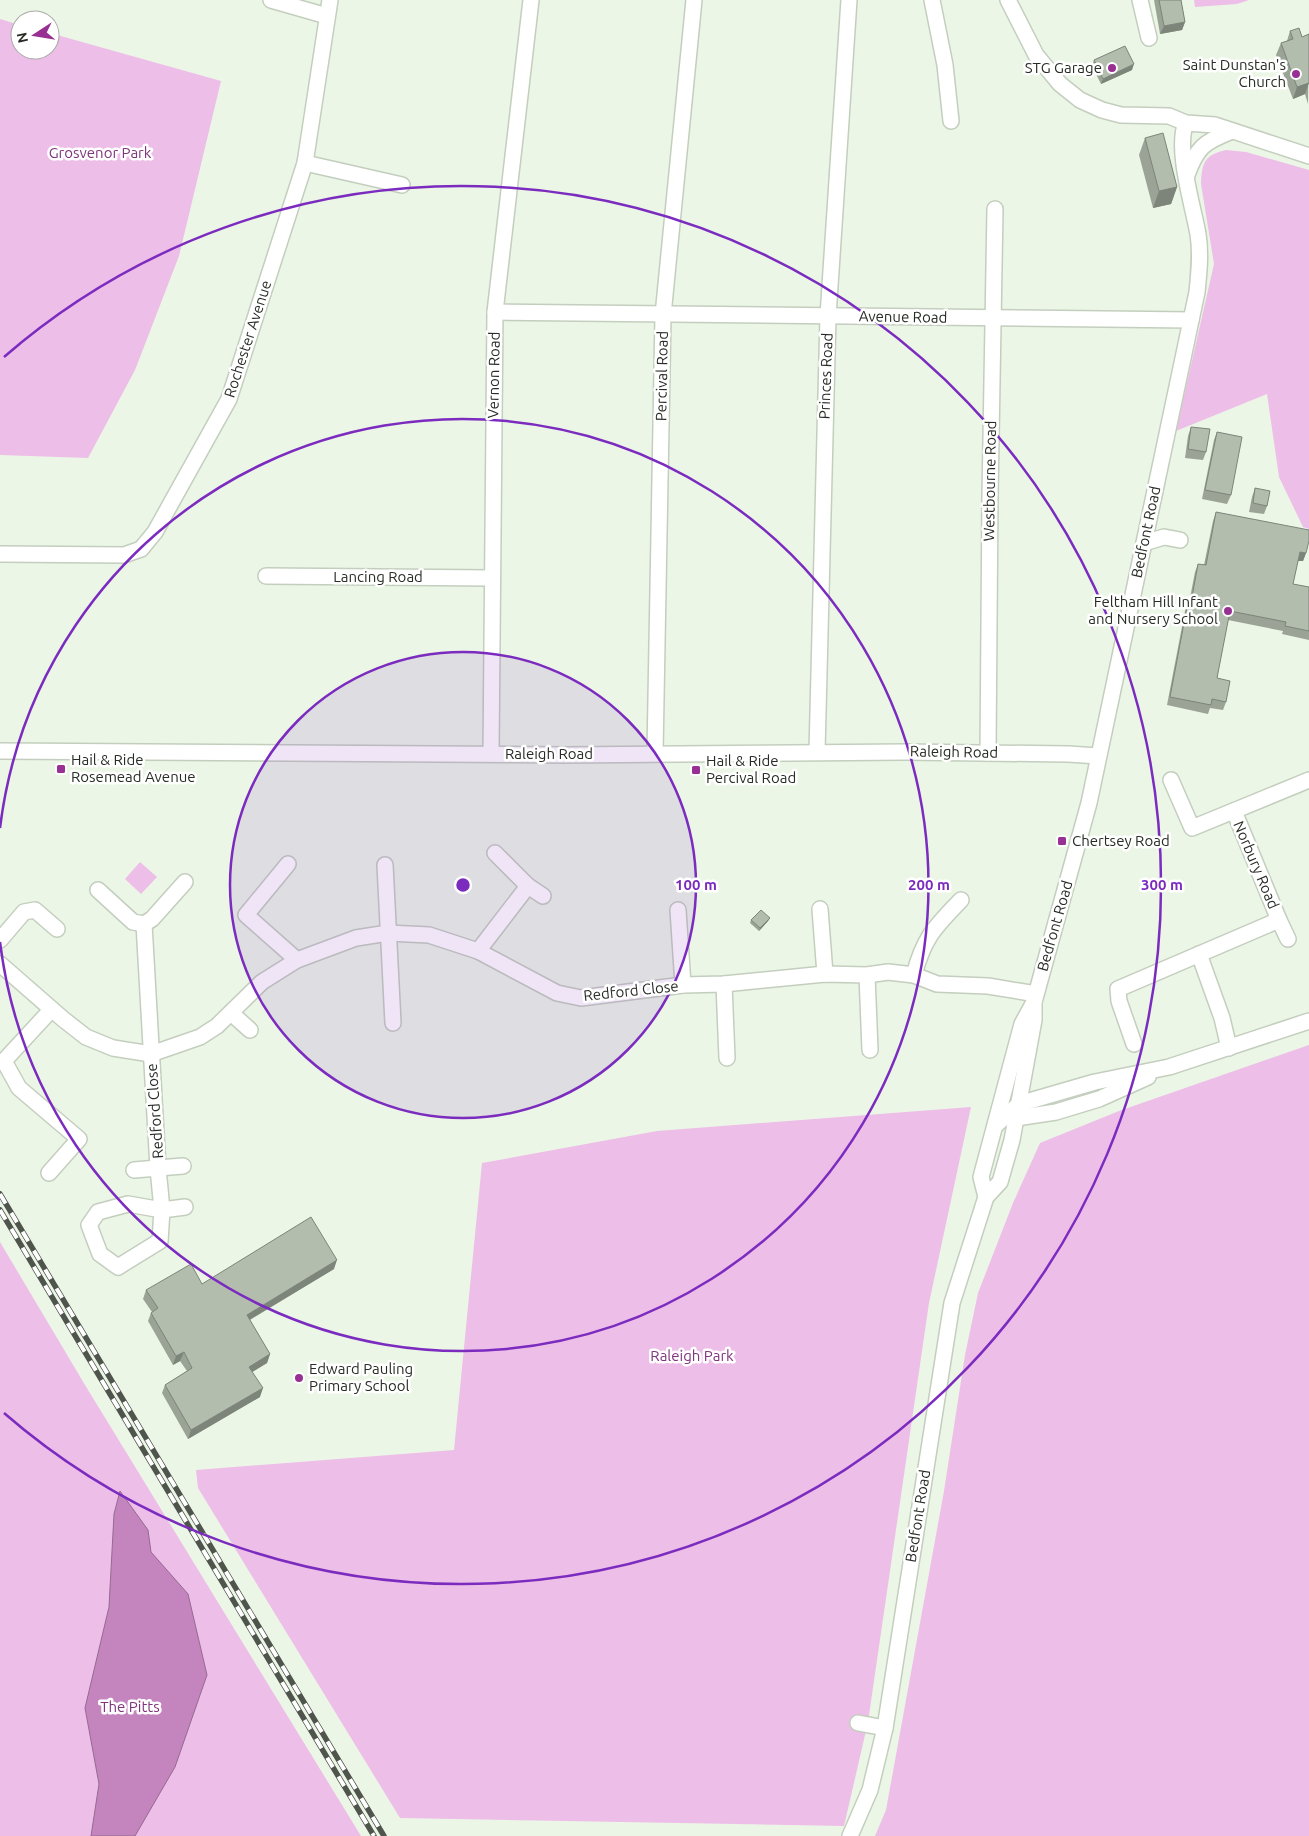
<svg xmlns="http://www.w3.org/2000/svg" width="1309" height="1836" font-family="Ubuntu,sans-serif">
	<rect width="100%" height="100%" fill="#ecf6e6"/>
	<g fill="#edbee8">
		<path d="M1194 0H1249L1237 4 1195 7Z"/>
		<path d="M0 19 20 25V50H50V33L221 81 179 256 135 370 88 458 0 455Z"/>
		<path d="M1226 150 1246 152 1309 170V529L1303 527 1279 477 1267 394 1176 431 1214 264 1201 184C1202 163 1204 155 1226 150Z"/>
		<path d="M140 862 157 877 141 894 125 879Z"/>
		<path d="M1309 1045V1836H875L886 1810 944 1491 965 1355 978 1293 1013 1203 1040 1143 1119 1111Z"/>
		<path d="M971 1107 929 1303 868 1722 844 1826 400 1818 198 1488 196 1470 454 1450 482 1163 657 1131Z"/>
		<path d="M0 1242 85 1385 361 1836H0Z"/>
	</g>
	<path fill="#c485be" stroke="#956a90" d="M120 1491 148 1530 151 1552 188 1594 207 1675 175 1767 135 1836H91L99 1784 85 1708 109 1607 114 1514Z"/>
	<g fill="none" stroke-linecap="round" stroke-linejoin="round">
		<g stroke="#c4cebe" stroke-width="18">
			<g id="minor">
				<path d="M271 0 327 16"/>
				<path d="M932 0 945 65 951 121"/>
				<path d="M1008 0 1036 55 1060 84 1080 100 1102 110 1121 115 1169 116 1186 123 1215 125 1309 156"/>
				<path d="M1140 0 1149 38"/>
				<path d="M305 163 402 185"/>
				<path d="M1187 175C1197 147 1204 142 1232 131"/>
				<path d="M495 312 1191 320"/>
				<path d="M1144 543 1164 537 1180 540"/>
				<path d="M0 554 124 555 141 549 155 532 229 399 305 163 330 0"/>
				<path d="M266 576 491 578"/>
				<path d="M0 751 566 755 905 752 1068 754 1098 756"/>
				<path d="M817 752 828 316 849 0"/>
				<path d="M491 753 495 312 531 0"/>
				<path d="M655 753 663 315 694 0"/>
				<path d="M988 753 990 496 995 209"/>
				<path d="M1171 780 1192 828 1309 780"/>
				<path d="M288 864 246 915 297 960"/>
				<path d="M385 865 393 1023"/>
				<path d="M528 886 543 896"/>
				<path d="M98 890 133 922 144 924 158 1168 183 1166"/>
				<path d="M820 909 825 974"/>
				<path d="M678 910 683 985"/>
				<path d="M1279 920 1288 939"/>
				<path d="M144 924 152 919 185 882"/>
				<path d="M0 940 24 912 35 910 57 929"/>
				<path d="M478 951 528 886 495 853"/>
				<path d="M1199 954 1222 1018 1229 1048"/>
				<path d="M0 964 63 1019 86 1037 113 1048 151 1054 200 1037 217 1026 262 982 297 960 356 938 388 933 429 935 478 951 557 993 581 998 683 985 724 984 825 974 867 975 888 972 914 975 937 984 988 986 1036 994"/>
				<path d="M867 975 870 1050"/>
				<path d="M914 975C924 937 935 927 961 900"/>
				<path d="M724 984 727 1058"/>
				<path d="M231 1013 250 1030"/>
				<path d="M1134 1044 1119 1001 1118 989 1279 920 1234 811"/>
				<path d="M1016 1118 1056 1112 1099 1099 1148 1077"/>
				<path d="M996 1125 1019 1104 1095 1082 1169 1067 1309 1021"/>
				<path d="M134 1170 158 1168 162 1210 185 1207"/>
				<path d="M49 1173 79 1139 19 1088 4 1061 51 1010"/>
				<path d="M986 1197 981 1177 1022 1024 1034 1002"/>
				<path d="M128 1204 162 1210 160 1241 118 1267 100 1254 89 1225 98 1212Z"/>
				<path d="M858 1723 885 1728"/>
				<path d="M850 1836 870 1790 885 1728 952 1303 986 1197 1000 1182 1012 1140 1034 1020V1002L1089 803 1197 292C1199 273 1201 253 1198 234 1193 206 1175 148 1186 123"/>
			</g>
		</g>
		<use href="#minor" stroke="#fff" stroke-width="15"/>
		<g stroke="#4f544c" stroke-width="5.5">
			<g id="rail">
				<path d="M0 1194 384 1836"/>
				<path d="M0 1210 374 1836"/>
			</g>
		</g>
		<use href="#rail" stroke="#fff" stroke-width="4" stroke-dasharray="11" stroke-linecap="butt"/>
	</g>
	<g fill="#9aa396">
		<path d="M1154 0H1181L1185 22 1182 30 1160 34Z"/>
		<path d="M1290 31 1302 37 1309 34 1308 104 1305 94 1293 99 1276 55 1281 43 1287 41Z"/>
		<path d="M1094 60 1132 70 1101 84 1092 66Z"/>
		<path d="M1145 138 1177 187 1171 204 1153 208 1139 155Z"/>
		<path d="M1191 427 1206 452 1203 460 1185 458 1188 436Z"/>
		<path d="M1217 432 1231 495 1227 504 1202 499 1214 440Z"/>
		<path d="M1255 488 1267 506 1264 514 1249 512 1252 497Z"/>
		<path d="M1216 512 1306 553 1303 561H1298L1293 584 1309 587V640L1282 634 1283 631 1228 620 1217 678 1226 702 1223 710 1210 708 1208 714 1167 705 1185 611 1188 602 1189 603 1195 572 1198 564 1204 565 1213 521Z"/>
		<path d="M770 918 768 921 759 931 750 923 751 920Z"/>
		<path d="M334 1269 250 1320 270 1354 267 1363 252 1372 260 1397 188 1439 162 1393 165 1385 187 1371 180 1361 173 1365 148 1321 151 1313 152 1312 143 1299 146 1290Z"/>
	</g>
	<g fill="#7d847a">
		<path d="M1185 22 1182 30 1160 34 1164 26Z"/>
		<path d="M1134 64 1132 70 1101 84 1103 79Z"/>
		<path d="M1309 83 1305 94 1293 99 1297 87Z"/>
		<path d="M1177 187 1171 204 1153 208 1159 191Z"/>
		<path d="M1300 552 1306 553 1303 561H1297Z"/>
		<path d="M770 918 768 921 759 931 760 928Z"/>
		<path d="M337 1260 334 1269 244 1323 247 1315Z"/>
		<path d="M184 1352 180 1361 173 1365 176 1356Z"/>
		<path d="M270 1354 267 1363 246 1376 249 1367Z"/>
		<path d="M263 1388 260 1397 188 1439 191 1430Z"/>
	</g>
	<g fill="#b3bdae" stroke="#7d847a">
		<path d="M1159 0H1181L1185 22 1164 26Z"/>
		<path d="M1299 28 1302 37 1309 34V83L1297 87 1281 43 1293 39 1290 31Z"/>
		<path d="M1125 46 1134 64 1103 79 1094 60Z"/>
		<path d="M1163 133 1177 187 1159 191 1145 138Z"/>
		<path d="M1191 427 1210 429 1206 452 1188 449Z"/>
		<path d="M1217 432 1242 437 1231 495 1205 490Z"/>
		<path d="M1255 488 1270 491 1267 506 1253 503Z"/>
		<path d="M1216 512 1309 530V541L1306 553 1300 552 1293 584 1309 587V631L1285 626 1286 622 1230 611 1217 678 1230 681 1226 702 1212 699 1211 705 1170 697 1188 602 1205 606 1207 600 1192 597 1198 564 1206 565Z"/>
		<path d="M761 910 770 918 760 928 751 920Z"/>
		<path d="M311 1217 337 1260 247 1315 270 1354 249 1367 263 1388 191 1430 165 1385 192 1368 184 1352 176 1356 151 1313 158 1308 146 1290 191 1264 202 1284Z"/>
	</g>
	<circle cx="463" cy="885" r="233" fill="#7b2cbf" fill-opacity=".12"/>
	<g fill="none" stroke="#7b2cbf" stroke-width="2.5">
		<circle cx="463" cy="885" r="233"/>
		<path d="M0 828A466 466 0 1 1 0 942"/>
		<path d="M4 357A699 699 0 1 1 4 1413"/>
	</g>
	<g fill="#983093" stroke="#fff" stroke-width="2">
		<circle cx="1112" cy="68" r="5"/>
		<circle cx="1296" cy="74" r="5"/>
		<circle cx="1228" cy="611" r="5"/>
		<rect x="56" y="764" width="10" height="10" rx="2.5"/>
		<rect x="691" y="765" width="10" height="10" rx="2.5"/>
		<rect x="1057" y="836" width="10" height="10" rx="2.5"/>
		<circle cx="299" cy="1378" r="5"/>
	</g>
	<g text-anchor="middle" stroke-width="5" stroke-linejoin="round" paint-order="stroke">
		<g font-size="15" fill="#282c26" stroke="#fff" text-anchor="start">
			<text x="1286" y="70" text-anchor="end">Saint Dunstan's<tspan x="1286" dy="17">Church</tspan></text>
			<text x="1102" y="73" text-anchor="end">STG Garage</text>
			<text x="1218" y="607" text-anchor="end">Feltham Hill Infant<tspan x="1218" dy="17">and Nursery School</tspan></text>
			<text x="71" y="765">Hail &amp; Ride<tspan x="71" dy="17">Rosemead Avenue</tspan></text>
			<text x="706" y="766">Hail &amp; Ride<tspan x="706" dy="17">Percival Road</tspan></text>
			<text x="1072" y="846">Chertsey Road</text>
			<text x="309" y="1374">Edward Pauling<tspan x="309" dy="17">Primary School</tspan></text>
		</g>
		<g font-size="15" fill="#80347c" stroke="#fff">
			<text x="100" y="158">Grosvenor Park</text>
			<text x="692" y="1361">Raleigh Park</text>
			<text x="130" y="1712">The Pitts</text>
		</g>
		<g font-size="15" fill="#282c26" stroke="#fff">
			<text transform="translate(903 317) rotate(1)" y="5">Avenue Road</text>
			<text transform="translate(248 339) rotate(-72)" y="5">Rochester Avenue</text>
			<text transform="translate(494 375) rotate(-89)" y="5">Vernon Road</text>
			<text transform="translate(662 376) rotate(-89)" y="5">Percival Road</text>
			<text transform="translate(826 376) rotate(-88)" y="5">Princes Road</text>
			<text transform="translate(990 481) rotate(-89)" y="5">Westbourne Road</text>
			<text transform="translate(1146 532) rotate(-78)" y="5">Bedfont Road</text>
			<text x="378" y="582">Lancing Road</text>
			<text transform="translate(954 752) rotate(1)" y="5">Raleigh Road</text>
			<text x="549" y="759">Raleigh Road</text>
			<text transform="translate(1256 865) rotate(67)" y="5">Norbury Road</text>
			<text transform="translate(1055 926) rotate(-74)" y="5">Bedfont Road</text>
			<text transform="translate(631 991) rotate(-6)" y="5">Redford Close</text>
			<text transform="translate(155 1111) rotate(-94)" y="5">Redford Close</text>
			<text transform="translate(918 1516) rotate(-81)" y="5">Bedfont Road</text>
		</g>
	</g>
	<circle cx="463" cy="885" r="8" fill="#7b2cbf" stroke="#fff" stroke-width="2.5"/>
	<g font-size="15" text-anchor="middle" font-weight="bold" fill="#7b2cbf" stroke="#fff" stroke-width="5" stroke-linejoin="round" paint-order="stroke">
		<text x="696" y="890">100 m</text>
		<text x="929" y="890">200 m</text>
		<text x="1162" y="890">300 m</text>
	</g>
	<g transform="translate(35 35) rotate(258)"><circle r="24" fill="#ffffff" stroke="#a9aba8"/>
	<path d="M0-4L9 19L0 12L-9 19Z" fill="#983093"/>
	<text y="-8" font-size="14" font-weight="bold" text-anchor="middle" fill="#282c26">N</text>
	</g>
</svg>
